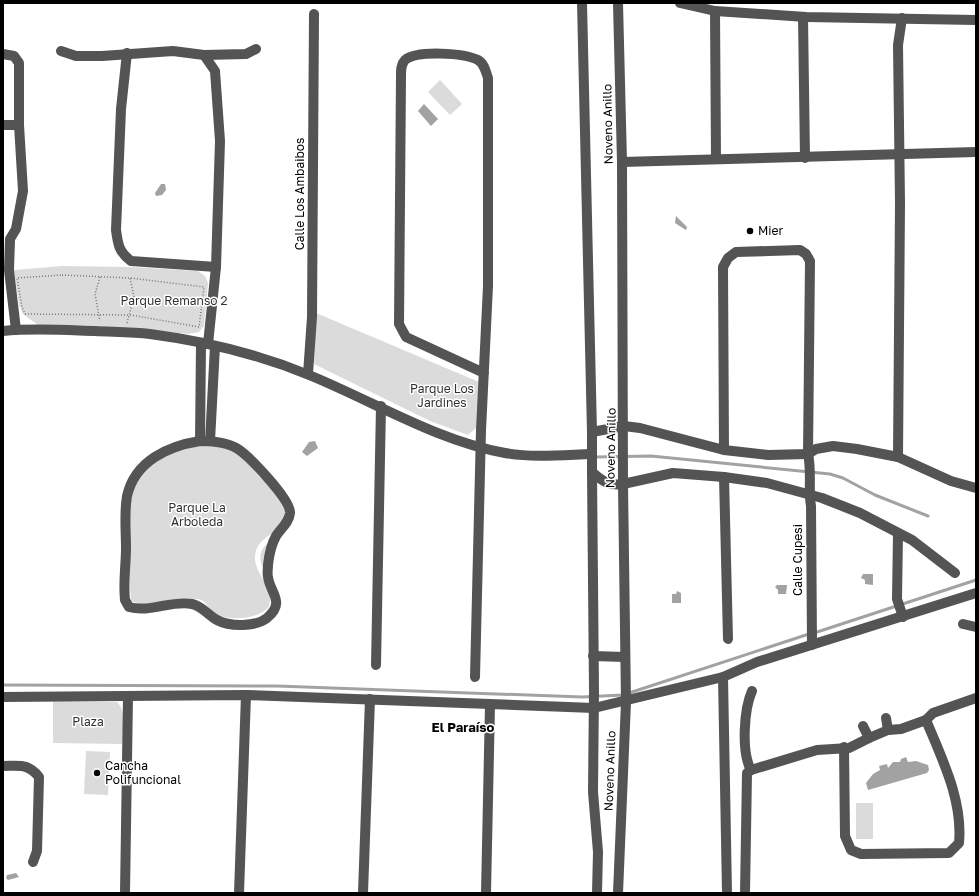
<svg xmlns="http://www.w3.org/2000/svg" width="979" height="896" font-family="'Golos Text',sans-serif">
	<rect width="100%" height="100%" fill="#fff"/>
	<g fill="#dbdbdb">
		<path d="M440 80 462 104 450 115 428 92Z"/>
		<path d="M62 266 131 267 198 271 205 276 208 283 204 326 199 332 188 334 122 327 38 325 23 314 19 305 14 270Z"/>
		<path d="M316 313 479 382 477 427 468 435 430 421 314 364Z"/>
		<path d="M199 446C208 447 220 446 229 449 240 453 277 492 283 503 285 507 287 516 284 520 276 536 256 537 255 557 254 574 277 590 268 608 257 619 228 622 214 613 207 608 207 601 198 599L141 604 131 601 129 573 130 504 134 485 146 468 174 451Z"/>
		<path d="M268 543 263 568C258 558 260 549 268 543Z"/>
		<path d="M53 701 117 702C127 712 123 730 122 744L53 743Z"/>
		<path d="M86 751 110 752 108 795 84 794Z"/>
		<rect x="856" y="803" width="17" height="36"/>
	</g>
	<g fill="#a2a2a2">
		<path d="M424 104 438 119 431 126 418 111Z"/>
		<path d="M161 184H165L166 190 162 195 156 196 155 193Z"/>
		<path d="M676 216 687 227 686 230 675 223Z"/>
		<path d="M315 441 318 448 307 456 302 452 309 442Z"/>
		<path d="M863 574H873V585L865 584V580L861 578Z"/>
		<path d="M777 585H787L786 594H778V590L775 587Z"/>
		<path d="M677 591 681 593V603H672V594H676Z"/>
		<path d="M906 757 908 762 916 761 928 765 929 770 927 773 868 790 866 783 873 774 880 770 879 766 887 764 888 768 893 762H900L901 759Z"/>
		<path d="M16 873 19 877 8 880 6 878 7 875Z"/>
	</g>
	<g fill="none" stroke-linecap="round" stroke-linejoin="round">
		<g stroke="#a2a2a2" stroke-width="3">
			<path d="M595 457 651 456 830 474 843 478 875 495 928 516"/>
			<path d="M814 633 976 580"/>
			<path d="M3 685 277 686 582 697 623 695 809 634"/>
		</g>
		<g stroke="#767676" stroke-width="1.5" stroke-dasharray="1 2" stroke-linecap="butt">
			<path d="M62 275 130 278 204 287 199 327 131 315 25 314 22 307 17 278Z"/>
			<path d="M100 277 95 294 100 321"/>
			<path d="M127 323 134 297 130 278"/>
		</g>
		<g stroke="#545454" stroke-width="10">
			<path d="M582 3 592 432"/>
			<path d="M618 3 622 162 623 484 626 702 618 893"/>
			<path d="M680 3 715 11 806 17 976 20"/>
			<path d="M715 11 716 159"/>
			<path d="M803 17 805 158"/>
			<path d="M61 51 76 56H102L173 51 204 55 246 54 256 49"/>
			<path d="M127 53 121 109 116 230C118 245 119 252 131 261L216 267"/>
			<path d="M3 54 14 56 19 63V125L23 191 16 229 10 239 9 270 16 330"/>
			<path d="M204 55 215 71 220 141 216 267 208 344"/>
			<path d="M3 125H19"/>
			<path d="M622 162 976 152"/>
			<path d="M3 331C33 328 64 330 95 331 113 332 132 332 150 334 204 341 258 354 309 375 373 401 437 441 505 453 533 458 563 455 591 454"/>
			<path d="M308 374 312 317 314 14"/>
			<path d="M200 441C212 441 227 442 238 449 250 457 291 500 290 513 289 523 281 528 276 536 271 545 269 555 268 565 268 569 267 574 268 577 270 593 286 602 267 618 256 627 230 627 217 620 208 615 202 606 192 604 171 600 150 613 129 607L125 600C123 582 126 565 126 548 126 531 124 513 127 496 135 461 168 446 200 441Z"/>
			<path d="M200 441 201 344"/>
			<path d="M210 441 215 346"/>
			<path d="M724 450 723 267 728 258 736 252 800 250 806 254 810 261 808 454C812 472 808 489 811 506L812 645"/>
			<path d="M898 457 900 203 898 45 902 18"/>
			<path d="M592 472 594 691 593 792 598 852 597 893"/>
			<path d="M724 477 728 639"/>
			<path d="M898 534 897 599 903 617"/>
			<path d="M955 573 912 540 860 513 822 498 767 483 724 477 673 473 623 484C609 486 602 481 592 472V432L624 426 640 428 724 450 768 455 808 454 816 449 833 446 857 449 898 457 951 481 976 488"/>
			<path d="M963 624 976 627"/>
			<path d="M593 656 625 657"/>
			<path d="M376 665 381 406"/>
			<path d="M475 677 481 430 488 286V78C486 72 484 63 478 60 464 53 417 50 405 60 401 64 401 70 401 75L399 324 406 337 484 373"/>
			<path d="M723 677 727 893"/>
			<path d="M752 691C744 709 741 752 751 770L817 750 849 748 869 738 863 726"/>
			<path d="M3 697 246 695 594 708 723 677 757 662 976 593"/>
			<path d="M886 718 888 730 901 729 926 720"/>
			<path d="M869 738 888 730"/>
			<path d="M844 747 845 836 851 850 861 854 949 853 959 843C963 800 942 759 926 720L933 713 976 698"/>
			<path d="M3 766C19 766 28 763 39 777L37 851 33 862"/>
			<path d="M125 893 128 696"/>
			<path d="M239 893 246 695"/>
			<path d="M363 893 370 699"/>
			<path d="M486 893 490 705"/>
			<path d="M745 893 747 773 751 770"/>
		</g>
	</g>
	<g fill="#000" stroke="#fff" stroke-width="1.5">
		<circle cx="750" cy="231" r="4"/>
		<circle cx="97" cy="773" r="4"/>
	</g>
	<g text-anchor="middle" stroke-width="3" stroke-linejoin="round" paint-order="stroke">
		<g font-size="12" fill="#000" stroke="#fff">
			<text transform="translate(608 124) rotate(-91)" y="4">Noveno Anillo</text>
			<text transform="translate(300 194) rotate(-90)" y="4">Calle Los Ambaibos</text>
			<text transform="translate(611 448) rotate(-89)" y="4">Noveno Anillo</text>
			<text transform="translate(798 560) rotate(-90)" y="4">Calle Cupesi</text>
			<text transform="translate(610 771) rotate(-88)" y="4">Noveno Anillo</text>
		</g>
		<g font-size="12" fill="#000" stroke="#fff" text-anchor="start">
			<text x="758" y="235">Mier</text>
			<text x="105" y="770">Cancha<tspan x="105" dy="14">Polifuncional</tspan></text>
		</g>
		<g font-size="12" fill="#323232" stroke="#fff">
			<text x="174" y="305">Parque Remanso 2</text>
			<text x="442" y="393">Parque Los<tspan x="442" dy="14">Jardines</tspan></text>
			<text x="197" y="512">Parque La<tspan x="197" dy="14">Arboleda</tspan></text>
			<text x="88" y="726">Plaza</text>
		</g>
		<g font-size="13" font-weight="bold" fill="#000" stroke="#fff">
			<text x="463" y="732">El Paraíso</text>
		</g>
	</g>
	<rect width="979" height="896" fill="none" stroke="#000000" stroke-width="8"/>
</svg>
